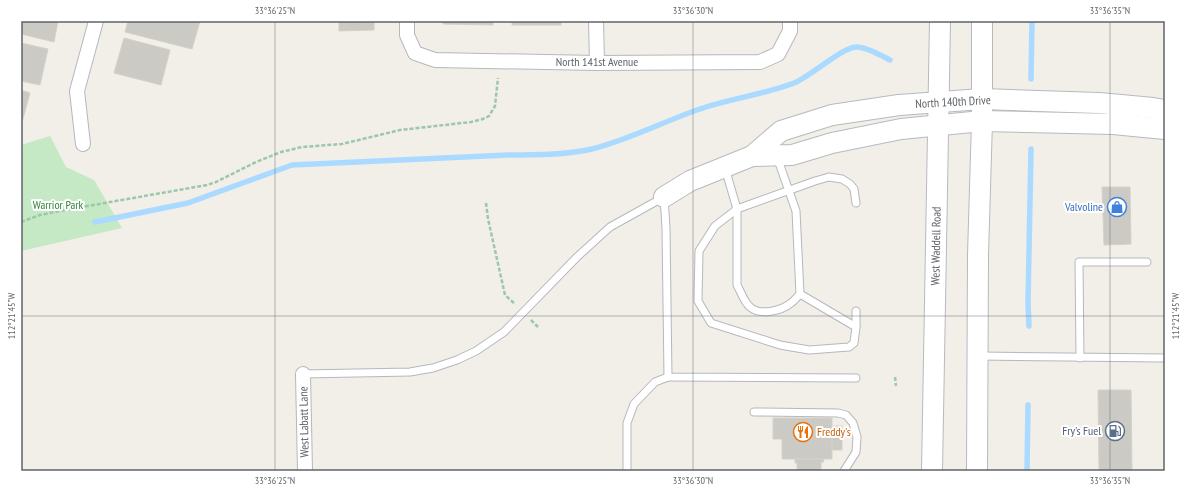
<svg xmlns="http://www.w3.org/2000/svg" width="1186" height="492" font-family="'PT Sans Narrow',sans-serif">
	<rect width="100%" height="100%" fill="#f1efe8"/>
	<path fill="#c5e8c5" d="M50 136 66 167 94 180 122 228 21 251V145Z"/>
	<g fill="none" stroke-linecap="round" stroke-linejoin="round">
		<g stroke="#aadaff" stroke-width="5.5">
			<path d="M1031 79 1032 21"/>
			<path d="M95 222 188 203 292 165 508 155C534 155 567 155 592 149 632 139 668 119 706 107 735 98 765 94 794 83 811 76 841 48 856 47 865 46 882 56 890 60"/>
			<path d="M1029 326 1028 303 1031 149"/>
			<path d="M1027 471 1028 405"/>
		</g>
	</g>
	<g fill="#cccac5" stroke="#d6d1c6">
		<path d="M21 21H58L54 42 21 34Z"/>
		<path d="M128 21H200L192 49 125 32Z"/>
		<path d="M339 21H374V30L339 31Z"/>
		<path d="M443 21H493V25L443 24Z"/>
		<rect x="512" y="21" width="49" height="4"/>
		<path d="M124 38 170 50 161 85 114 73Z"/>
		<path d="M21 43 48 49 40 85 21 81Z"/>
		<path d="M21 90 30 93 21 126Z"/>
		<path d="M1102 187H1130L1131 244 1104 245Z"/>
		<path d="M1098 390H1131L1132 471H1099Z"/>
		<path d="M773 418H832V459H782V439H773Z"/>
		<rect x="832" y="426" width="10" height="24"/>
		<path d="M795 459H823L824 462H821V471H797V463H795Z"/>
	</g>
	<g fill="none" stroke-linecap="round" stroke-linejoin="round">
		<g stroke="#b5b8bc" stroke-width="9">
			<g id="lane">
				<path d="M777 157 796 211 800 294C797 297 794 301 791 303 781 311 760 316 750 307 744 302 741 292 737 285V209L815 181 829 177 842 179 850 184 854 189 856 203"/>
				<path d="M725 168 737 209 715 226 699 251 698 301 711 323 780 345 809 350 849 347 854 343 856 327 800 294"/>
				<path d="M856 311V327"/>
				<path d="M980 356 1165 358"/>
				<path d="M1080 358 1079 262H1147"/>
				<path d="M303 374 410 372 433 368 457 360 476 351 504 332 577 257 610 227 664 197 666 228 668 377 856 378"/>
				<path d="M754 412 838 413 846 415 853 423 857 437 856 452 844 471"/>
				<path d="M627 471V423L634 404 655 382 668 377"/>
			</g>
		</g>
		<g stroke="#b5b8bc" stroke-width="16">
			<g id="street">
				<path d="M407 21V35L415 53 435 60 597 63 760 62 778 54 790 31V21"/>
				<path d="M596 21 597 63"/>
				<path d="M83 144 77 91 96 21"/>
				<path d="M303 374 305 471"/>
			</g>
		</g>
		<g stroke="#b6babf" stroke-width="22">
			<g id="secondary">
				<path d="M752 156 792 155 832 143 901 129 982 121 1113 124 1165 129"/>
				<path d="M664 197 690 181 752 156 781 131 832 115 899 105 982 99 1099 103 1153 108 1165 110"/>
				<path d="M932 471 940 21"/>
				<path d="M977 471 978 255 982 121V21"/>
			</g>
		</g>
		<g stroke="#9cc7a9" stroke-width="2.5" stroke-dasharray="4 2" stroke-linecap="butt">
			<path d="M486 203 488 219 505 295 515 304"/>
			<path d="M21 222 40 215 65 210 207 185 216 182 256 162 281 152 302 147 342 144 400 130 471 122 483 119 489 116 495 106 498 78"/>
			<path d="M531 320 538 327"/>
			<path d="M895 377 896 386"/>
		</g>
		<use href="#lane" stroke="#fff" stroke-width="7"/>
		<use href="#street" stroke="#fff" stroke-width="14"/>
		<use href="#secondary" stroke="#fff" stroke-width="20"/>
	</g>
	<path fill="none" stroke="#5f6368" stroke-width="1" stroke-opacity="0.45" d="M275 21V471M693 21V471M1110 21V471M21 316H1165"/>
	<defs>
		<g id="shop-ring" transform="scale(1)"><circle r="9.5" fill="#fff" stroke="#3f7fe0" stroke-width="1.5"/><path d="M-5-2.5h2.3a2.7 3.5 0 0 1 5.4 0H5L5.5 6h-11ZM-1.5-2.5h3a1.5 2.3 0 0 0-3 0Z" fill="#3f7fe0"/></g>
		<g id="fuel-ring" transform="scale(1)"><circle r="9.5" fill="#fff" stroke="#5c6f8a" stroke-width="1.5"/><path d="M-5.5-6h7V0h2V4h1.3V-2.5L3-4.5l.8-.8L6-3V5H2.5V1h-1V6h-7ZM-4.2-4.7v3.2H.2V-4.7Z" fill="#5c6f8a"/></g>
		<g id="restaurant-ring" transform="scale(1)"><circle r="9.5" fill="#fff" stroke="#e8710a" stroke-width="1.5"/><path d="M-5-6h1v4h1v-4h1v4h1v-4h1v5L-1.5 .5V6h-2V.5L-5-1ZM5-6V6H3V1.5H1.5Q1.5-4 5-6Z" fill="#e8710a"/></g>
	</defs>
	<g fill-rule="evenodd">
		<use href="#shop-ring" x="1117" y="207"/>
		<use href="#fuel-ring" x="1115" y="431"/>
		<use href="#restaurant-ring" x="803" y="432"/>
	</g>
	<g text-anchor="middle" stroke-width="4" stroke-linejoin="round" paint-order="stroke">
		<g font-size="12" fill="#5f6368" stroke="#fff">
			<text x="597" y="66">North 141st Avenue</text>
			<text transform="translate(953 102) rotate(-3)" y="4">North 140th Drive</text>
			<text transform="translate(936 246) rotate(-89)" y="4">West Waddell Road</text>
			<text transform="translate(304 422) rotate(-91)" y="4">West Labatt Lane</text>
		</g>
		<g font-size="12" fill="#348238" stroke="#fff">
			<text x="58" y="209">Warrior Park</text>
		</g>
		<g font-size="12" fill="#366cbe" stroke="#fff" text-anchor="end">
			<text x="1103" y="211">Valvoline</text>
		</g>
		<g font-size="12" fill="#4e5e75" stroke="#fff" text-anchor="end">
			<text x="1101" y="435">Fry's Fuel</text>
		</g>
		<g font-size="12" fill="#c56008" stroke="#fff" text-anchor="start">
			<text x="817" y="436">Freddy's</text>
		</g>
	</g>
	<rect width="1186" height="492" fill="none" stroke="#ffffff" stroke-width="44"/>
	<rect x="22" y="22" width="1142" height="448" fill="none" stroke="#5f6368" stroke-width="1.5"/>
	<g font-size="10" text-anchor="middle" fill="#5f6368">
		<text x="275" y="14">33°36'25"N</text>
		<text x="693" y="14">33°36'30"N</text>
		<text x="1110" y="14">33°36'35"N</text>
		<text transform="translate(1175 316) rotate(-90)" y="4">112°21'45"W</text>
		<text transform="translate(11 316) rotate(-90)" y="4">112°21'45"W</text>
		<text x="275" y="484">33°36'25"N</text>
		<text x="693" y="484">33°36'30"N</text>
		<text x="1110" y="484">33°36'35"N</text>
	</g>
</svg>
